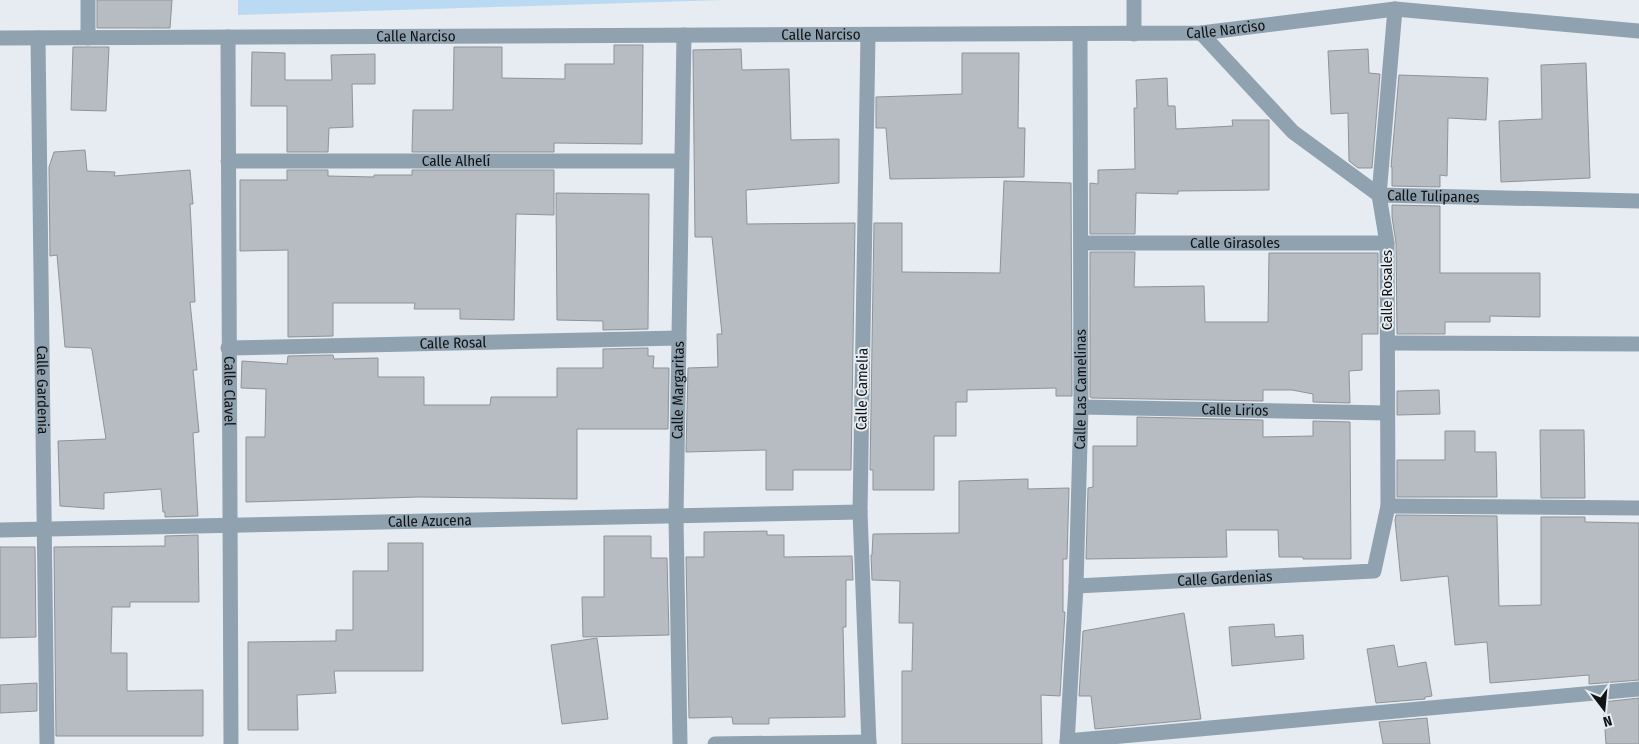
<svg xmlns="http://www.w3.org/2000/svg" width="1639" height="744" font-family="'Fira Sans Condensed',sans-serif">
	<rect width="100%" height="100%" fill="#e6ecf2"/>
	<path fill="#bad9f2" d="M238 0H723L238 15Z"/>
	<g fill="#b6bcc1" stroke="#8e9398">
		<path d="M97 0H172L170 28H97Z"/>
		<path d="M614 45H643L642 144 554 143V152H412L413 110H453L454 47H502V78L565 79V64H614Z"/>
		<path d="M73 47H109L106 111 71 110Z"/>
		<path d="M741 49 742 70 789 69 791 140 839 139V183L746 190 747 224 855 223 851 470H793V490H766V450L686 452 688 368 718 367 717 334H722L712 237H695L693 50Z"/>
		<path d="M1368 49 1369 73 1380 74 1372 168H1358L1349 161 1348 113 1331 114 1328 51Z"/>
		<path d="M252 52 285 53V80H332L331 55 375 54V84H352L353 127 329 128 328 152H287V106H251Z"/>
		<path d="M962 53H1019L1018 128H1025L1024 177 890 179 886 128H876V97L962 94Z"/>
		<path d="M1586 63 1590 178 1501 182 1499 121 1542 119 1541 65Z"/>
		<path d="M1399 75 1488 78 1486 120 1448 118 1447 176 1440 175V187L1392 186V167H1391Z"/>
		<path d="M1167 78 1168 106H1175L1176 129 1233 126 1232 120H1269V190L1178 191V194L1136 193 1135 234H1090V183L1098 184V170L1135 169 1134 108H1137L1136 80Z"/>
		<path d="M85 150 87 171 115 172 114 176 190 170 193 204H190L195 302H190L197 370H193L199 432 193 433 198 516 165 517V512H163L161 489 104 493V509L60 506 58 441 106 439 92 350 91 348 65 347 57 255 50 256 49 167 54 152Z"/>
		<path d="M287 170H328V176L374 177V175H412V170H554V215L516 214 514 320 460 319V309H414L415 303H333V336L288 337V250L240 251V180H287Z"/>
		<path d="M1004 181 1071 183 1072 396H1056V388L967 390V402H956V436H934V490H873V470H870L874 223H902V272L1000 273Z"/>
		<path d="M556 193 649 194 648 329 603 330V321L557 320Z"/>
		<path d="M1392 205 1440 206V273H1540V317L1490 316V322H1445V334H1397L1396 243 1392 217Z"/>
		<path d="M1090 252H1135L1134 287 1204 286 1205 322H1268L1269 253H1378V334H1362V370L1349 371 1350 403 1313 402V394L1292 390H1263V401L1092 398 1090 397Z"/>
		<path d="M648 348V356H654L653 368H669L668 429H577V499L420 497 246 502V437H265L266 389 241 388 242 361 287 364 288 356 333 355 334 359 378 358V377H424V405H490L491 397H557V368H603V349Z"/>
		<path d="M1439 390 1440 414 1397 415V391Z"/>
		<path d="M1137 417 1263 420V437L1313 436V421L1350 422 1351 559H1303V557H1279L1278 530H1226L1227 557 1086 559 1088 488 1093 487V446H1137Z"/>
		<path d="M1540 430H1584L1585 498H1541Z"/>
		<path d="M1445 431H1475V452H1496L1497 497H1397V460H1445Z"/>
		<path d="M1028 479V489L1069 488 1067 559H1063V612H1065L1060 696 1041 695 1042 744H902V671H912L913 623H899L900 581 872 580 871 555H872L873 534 959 533V481Z"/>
		<path d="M1396 515 1497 516 1499 606 1541 605V517H1585V522L1639 523V680L1589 684V675L1490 683 1487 642 1455 645 1448 576 1401 581 1395 520Z"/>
		<path d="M767 531V535H784V557L852 556 853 580H846V627H843L845 717 769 718V724H733L732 717 689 718 686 557H704V532Z"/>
		<path d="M198 535 199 602H130V607H112L111 653H127V691L203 690V736H56L54 547 165 546V536Z"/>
		<path d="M604 536H651V558H667L669 635 583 637 582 597H604Z"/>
		<path d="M388 543H423V671H334L336 693 297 695 298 730H248V642L336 641V630H353V571H388Z"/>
		<path d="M0 547H35L36 637 0 638Z"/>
		<path d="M1184 613 1201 719 1095 729 1091 696H1079L1083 631Z"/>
		<path d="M1274 624 1275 637 1303 635 1304 659 1232 666 1229 627Z"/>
		<path d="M597 638 608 719 562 724 551 645Z"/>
		<path d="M1394 645 1398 667 1426 662 1432 696 1425 697V699L1376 703 1367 649Z"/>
		<path d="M37 683V711L0 713V685Z"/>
		<path d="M1639 698V744H1606L1603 702Z"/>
		<path d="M1427 718 1430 744H1383L1379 722Z"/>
	</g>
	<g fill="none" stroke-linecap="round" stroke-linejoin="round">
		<g stroke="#90a1af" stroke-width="15">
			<path id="s1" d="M1201 33 1293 132 1379 195 1639 201"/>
			<path d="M1134 34V0"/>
			<path d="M868 35 860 512 869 744"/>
			<path id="s2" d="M228 37 231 744"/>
			<path id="s3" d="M0 38 1201 33 1395 9 1639 31"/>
			<path id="s4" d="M38 38 47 744"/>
			<path d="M88 38V0"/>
			<path id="s5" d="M228 161H681"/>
			<path id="s6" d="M1081 243H1387"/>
			<path d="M1388 343 1639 344"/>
			<path id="s7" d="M228 348 679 338"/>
			<path id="s8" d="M1081 407 1387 413"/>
			<path d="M1388 506 1639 508"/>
			<path id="s9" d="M0 530 860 512"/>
			<path id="s10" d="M1076 586 1374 571 1388 506 1387 243 1379 195 1395 9"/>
			<path d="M1067 741 1639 689"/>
			<path id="s11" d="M680 744 676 517 684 35"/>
			<path d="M715 744 869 742"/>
			<path id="s12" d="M1067 744 1076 586 1081 407 1080 34"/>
		</g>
	</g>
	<g text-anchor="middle" stroke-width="4" stroke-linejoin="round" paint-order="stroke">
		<g font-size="15" fill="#101214" stroke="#e6ecf2">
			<text dy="5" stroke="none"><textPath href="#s3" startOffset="1226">Calle Narciso</textPath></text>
			<text dy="5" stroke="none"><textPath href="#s3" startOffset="821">Calle Narciso</textPath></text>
			<text dy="5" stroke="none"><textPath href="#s3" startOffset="416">Calle Narciso</textPath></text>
			<text dy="5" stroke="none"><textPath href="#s5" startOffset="228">Calle Alhelí</textPath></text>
			<text dy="5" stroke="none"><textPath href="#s1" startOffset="296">Calle Tulipanes</textPath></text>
			<text dy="5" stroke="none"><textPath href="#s6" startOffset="154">Calle Girasoles</textPath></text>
			<text transform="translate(1387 290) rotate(-90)" y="5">Calle Rosales</text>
			<text dy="5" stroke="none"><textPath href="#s7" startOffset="225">Calle Rosal</textPath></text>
			<text transform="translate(862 389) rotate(-89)" y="5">Calle Camelia</text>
			<text dy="5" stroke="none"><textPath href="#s12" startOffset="355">Calle Las Camelinas</textPath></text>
			<text dy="5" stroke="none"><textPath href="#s11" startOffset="354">Calle Margaritas</textPath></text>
			<text dy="5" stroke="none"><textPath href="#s4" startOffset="352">Calle Gardenia</textPath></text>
			<text dy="5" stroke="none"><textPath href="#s2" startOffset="354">Calle Clavel</textPath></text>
			<text dy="5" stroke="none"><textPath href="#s8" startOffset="154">Calle Lirios</textPath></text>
			<text dy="5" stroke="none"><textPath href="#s9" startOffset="430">Calle Azucena</textPath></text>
			<text dy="5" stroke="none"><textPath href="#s10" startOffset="149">Calle Gardenias</textPath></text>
		</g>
	</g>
	<g transform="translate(1604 709) rotate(164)" stroke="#e6ecf2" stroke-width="4" paint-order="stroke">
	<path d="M0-4L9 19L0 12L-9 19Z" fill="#101214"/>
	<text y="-8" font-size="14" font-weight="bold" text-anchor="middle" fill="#101214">N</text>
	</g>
</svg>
